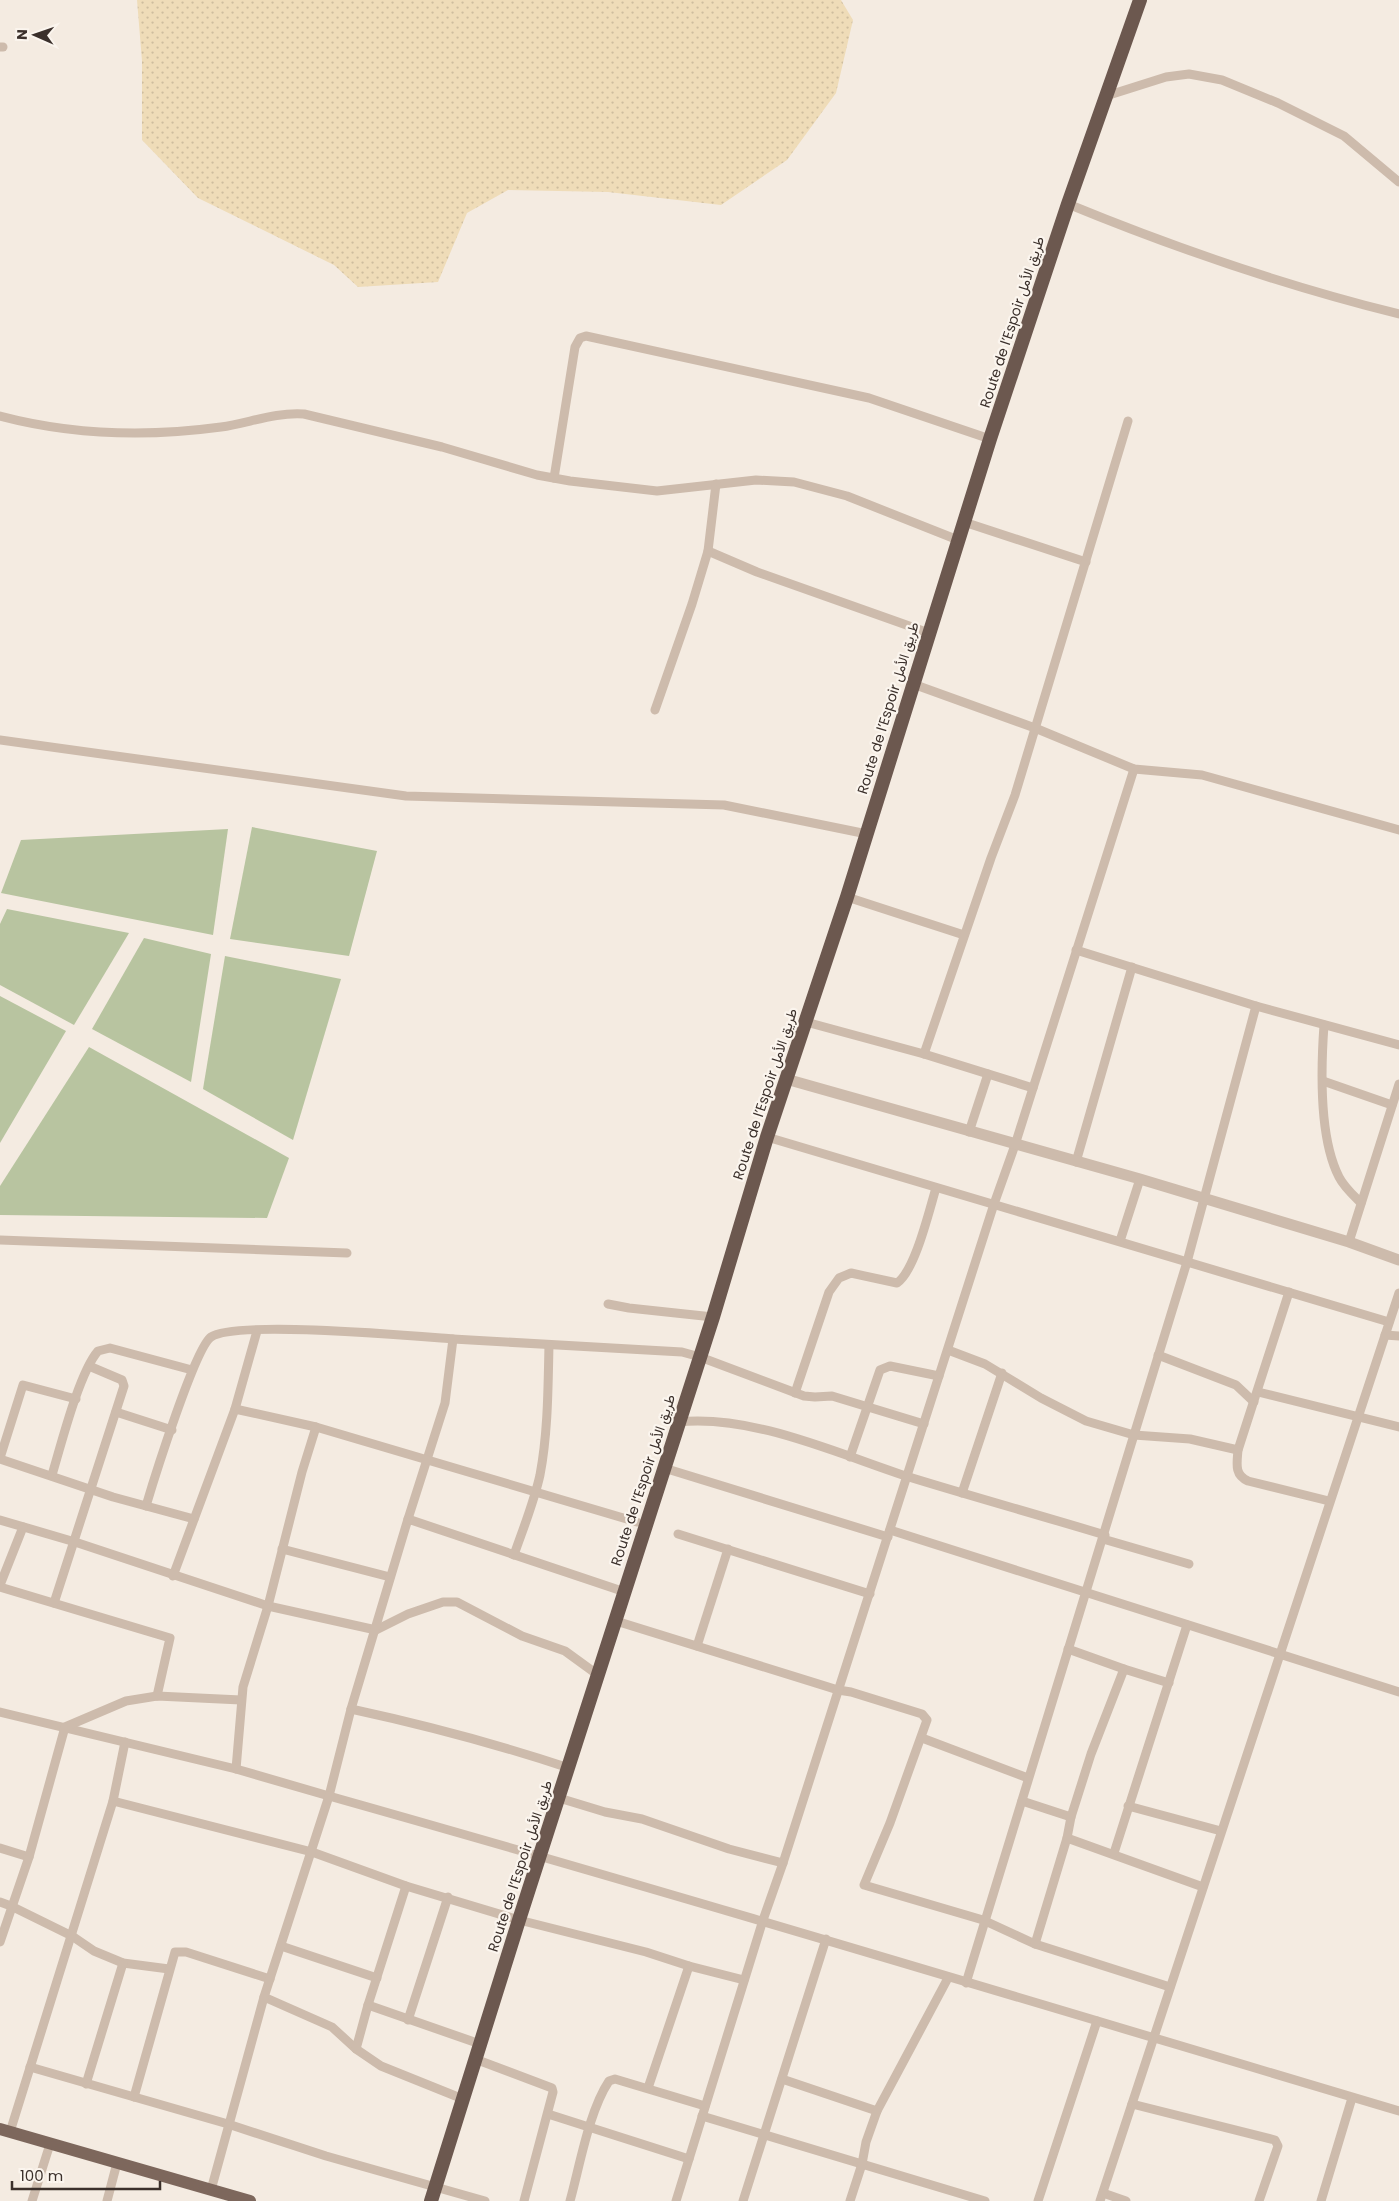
<svg xmlns="http://www.w3.org/2000/svg" width="1399" height="2201" font-family="Poppins,Vazirmatn,sans-serif">
	<defs>
		<pattern id="sand-dots" width="8" height="8" patternUnits="userSpaceOnUse" patternTransform="scale(1.25)"><rect width="8" height="8" fill="#efdcb8"/><path d="M2 2h.1M6 6h.1" fill="none" stroke="#cebd9e" stroke-width="1.8" stroke-linecap="round"/></pattern>
	</defs>
	<rect width="100%" height="100%" fill="#f4ebe1"/>
	<path fill="url(#sand-dots)" d="M137 0H841L853 20 836 93 787 160 721 205 608 192 508 190 467 213 438 282 358 287 334 265 198 198 142 140V61Z"/>
	<g fill="#b8c4a0">
		<path d="M252 827 377 851 349 956 230 939Z"/>
		<path d="M228 829 213 935 1 893 21 840Z"/>
		<path d="M7 909 129 933 74 1025 0 985V924Z"/>
		<path d="M144 938 211 954 191 1082 92 1029Z"/>
		<path d="M225 956 341 979 293 1140 203 1089Z"/>
		<path d="M0 996 66 1031 0 1143Z"/>
		<path d="M89 1047 289 1158 267 1218 0 1215V1186Z"/>
	</g>
	<g fill="none" stroke-linecap="round" stroke-linejoin="round">
		<g stroke="#cdbbac" stroke-width="9">
			<path d="M0 47H3"/>
			<path d="M1106 96 1166 77 1189 74 1222 80 1278 103 1344 136 1399 182"/>
			<path d="M1068 204C1175 248 1286 286 1399 314"/>
			<path d="M0 416C72 435 147 437 221 427 249 423 275 412 304 414L442 447 537 475 570 481 657 491 756 480 794 482 847 496 958 540"/>
			<path d="M554 478 575 347 580 338 586 336 869 398 990 439"/>
			<path d="M964 522 1086 562"/>
			<path d="M708 551 757 572 929 633"/>
			<path d="M913 684 1035 728 1134 769 1202 775 1399 830"/>
			<path d="M655 710 692 604 708 551 716 484"/>
			<path d="M0 740 406 796 724 805 867 834"/>
			<path d="M847 897 964 935"/>
			<path d="M1256 1006 1399 1045"/>
			<path d="M806 1022 924 1054 1033 1088"/>
			<path d="M1324 1025C1321 1067 1319 1138 1339 1177 1344 1187 1353 1195 1361 1203"/>
			<path d="M924 1054 991 858 1015 795 1128 421"/>
			<path d="M1323 1081 1392 1105"/>
			<path d="M969 1132 988 1074"/>
			<path d="M767 1137 1389 1322"/>
			<path d="M1076 1162 1132 967"/>
			<path d="M0 1240 347 1253"/>
			<path d="M1120 1241 1140 1179"/>
			<path d="M1349 1242 1399 1084"/>
			<path d="M1289 1292 1238 1450C1237 1463 1234 1475 1248 1481L1329 1501"/>
			<path d="M608 1304 629 1308 713 1317"/>
			<path d="M1385 1335 1399 1336"/>
			<path d="M948 1350 985 1364 1041 1398 1086 1421 1134 1435 1190 1439 1238 1450"/>
			<path d="M1158 1355 1236 1385 1254 1402"/>
			<path d="M1258 1392 1399 1427"/>
			<path d="M795 1393 829 1292 839 1278 851 1273 897 1283C915 1271 929 1211 936 1188"/>
			<path d="M235 1409 257 1331"/>
			<path d="M116 1412 172 1430"/>
			<path d="M678 1422C753 1414 838 1454 909 1477 974 1497 1039 1515 1105 1535"/>
			<path d="M850 1457 880 1370 890 1366 939 1376"/>
			<path d="M0 1458 23 1385 76 1399"/>
			<path d="M0 1459 113 1497 194 1519"/>
			<path d="M664 1468 888 1537"/>
			<path d="M52 1475C61 1445 79 1373 98 1351L110 1348 192 1370"/>
			<path d="M962 1493 1002 1373"/>
			<path d="M146 1506C154 1479 195 1348 211 1337 236 1320 414 1336 453 1339"/>
			<path d="M408 1519 445 1403 453 1339 682 1352 700 1357 804 1396 815 1397 832 1396 924 1424"/>
			<path d="M0 1520 75 1542 268 1606 376 1630 408 1614 443 1602H457L522 1636 565 1651 598 1675"/>
			<path d="M890 1530 1399 1692"/>
			<path d="M678 1534 870 1594"/>
			<path d="M1103 1539 1189 1564"/>
			<path d="M282 1549 390 1577"/>
			<path d="M514 1555C523 1529 534 1502 540 1475 548 1433 548 1388 549 1345"/>
			<path d="M173 1576 235 1409 316 1427 637 1522"/>
			<path d="M0 1585 23 1527"/>
			<path d="M0 1587 170 1638 157 1696"/>
			<path d="M54 1603 124 1386 122 1380 89 1366"/>
			<path d="M616 1621 838 1690 851 1692 922 1714 927 1720 890 1823 864 1885 983 1920 1035 1944 1170 1987"/>
			<path d="M697 1646 728 1549"/>
			<path d="M1068 1649 1124 1669"/>
			<path d="M351 1709C425 1725 497 1744 569 1768"/>
			<path d="M0 1712 236 1769 329 1796 351 1709 408 1519 625 1592"/>
			<path d="M922 1738 1028 1778"/>
			<path d="M236 1769 243 1687 268 1606 302 1472 316 1427"/>
			<path d="M559 1798 605 1812 642 1819 729 1849 783 1863"/>
			<path d="M113 1801 312 1852 406 1886 519 1920 646 1952 689 1966 744 1980"/>
			<path d="M1022 1801 1071 1817"/>
			<path d="M1128 1806 1221 1831"/>
			<path d="M1067 1838 1203 1887"/>
			<path d="M0 1848 29 1857"/>
			<path d="M1114 1853 1187 1625"/>
			<path d="M0 1902 11 1906 72 1936 94 1951 123 1963 169 1969"/>
			<path d="M0 1942 29 1857 65 1727 126 1701 157 1696 241 1700"/>
			<path d="M1035 1944 1067 1838 1071 1817 1091 1754 1124 1669 1169 1683"/>
			<path d="M281 1946 377 1978"/>
			<path d="M966 1983 1187 1262 1256 1006 1076 950"/>
			<path d="M264 1997 332 2027 356 2049 381 2066 463 2099"/>
			<path d="M368 2005 480 2044"/>
			<path d="M408 2020 448 1897"/>
			<path d="M356 2049 368 2005 406 1886"/>
			<path d="M475 2059 552 2088 553 2092 524 2201"/>
			<path d="M30 2067 228 2124 326 2156 485 2201"/>
			<path d="M782 2079 877 2111"/>
			<path d="M86 2084 123 1963"/>
			<path d="M648 2088 689 1966"/>
			<path d="M134 2097 175 1952H186L270 1979"/>
			<path d="M1132 2104 1275 2140 1278 2146 1259 2201"/>
			<path d="M548 2114 689 2159"/>
			<path d="M702 2116 985 2201"/>
			<path d="M10 2132 113 1801 125 1742"/>
			<path d="M211 2190 264 1997 329 1796C687 1897 1043 2005 1399 2111"/>
			<path d="M1103 2193 1126 2201"/>
			<path d="M32 2201 50 2144"/>
			<path d="M107 2201 117 2163"/>
			<path d="M570 2201C580 2165 589 2111 609 2081L615 2079 705 2106"/>
			<path d="M676 2201 763 1920 783 1863 994 1204 1015 1145 1134 769"/>
			<path d="M743 2201 826 1939"/>
			<path d="M850 2201 862 2164 866 2142 877 2111 948 1978"/>
			<path d="M1038 2201 1097 2021"/>
			<path d="M1100 2201 1399 1293"/>
			<path d="M1321 2201 1352 2098"/>
		</g>
		<path stroke="#cdbbac" stroke-width="11" d="M786 1079 1140 1179 1349 1242 1399 1260"/>
		<path stroke="#7d675c" stroke-width="12" d="M0 2129 250 2201"/>
		<path stroke="#6c584f" stroke-width="14" d="M431 2201 519 1920 713 1317 767 1137 847 897 990 439 1068 204 1140 0"/>
	</g>
	<g text-anchor="middle" stroke-width="4.5" stroke-linejoin="round" paint-order="stroke">
		<g font-size="14" fill="#3b302b" stroke="#fbf5ee">
			<text transform="translate(1012 322) rotate(-72)" y="5">Route de l’Espoir طريق الأمل</text>
			<text transform="translate(888 708) rotate(-73)" y="5">Route de l’Espoir طريق الأمل</text>
			<text transform="translate(765 1094) rotate(-72)" y="5">Route de l’Espoir طريق الأمل</text>
			<text transform="translate(643 1480) rotate(-72)" y="5">Route de l’Espoir طريق الأمل</text>
			<text transform="translate(520 1866) rotate(-72)" y="5">Route de l’Espoir طريق الأمل</text>
		</g>
	</g>
	<g transform="translate(35 35) rotate(272)" stroke="#fbf5ee" stroke-width="4" paint-order="stroke">
	<path d="M0-4L9 19L0 12L-9 19Z" fill="#3b302b"/>
	<text y="-8" font-size="14" font-weight="bold" text-anchor="middle" fill="#3b302b">N</text>
	</g>
	<path d="M12 2181v8h148v-8" fill="none" stroke="#3b302b" stroke-width="2.5"/>
	<text x="20" y="2181" font-size="15" fill="#3b302b" stroke="#fbf5ee" stroke-width="4" paint-order="stroke">100 m</text>
</svg>
